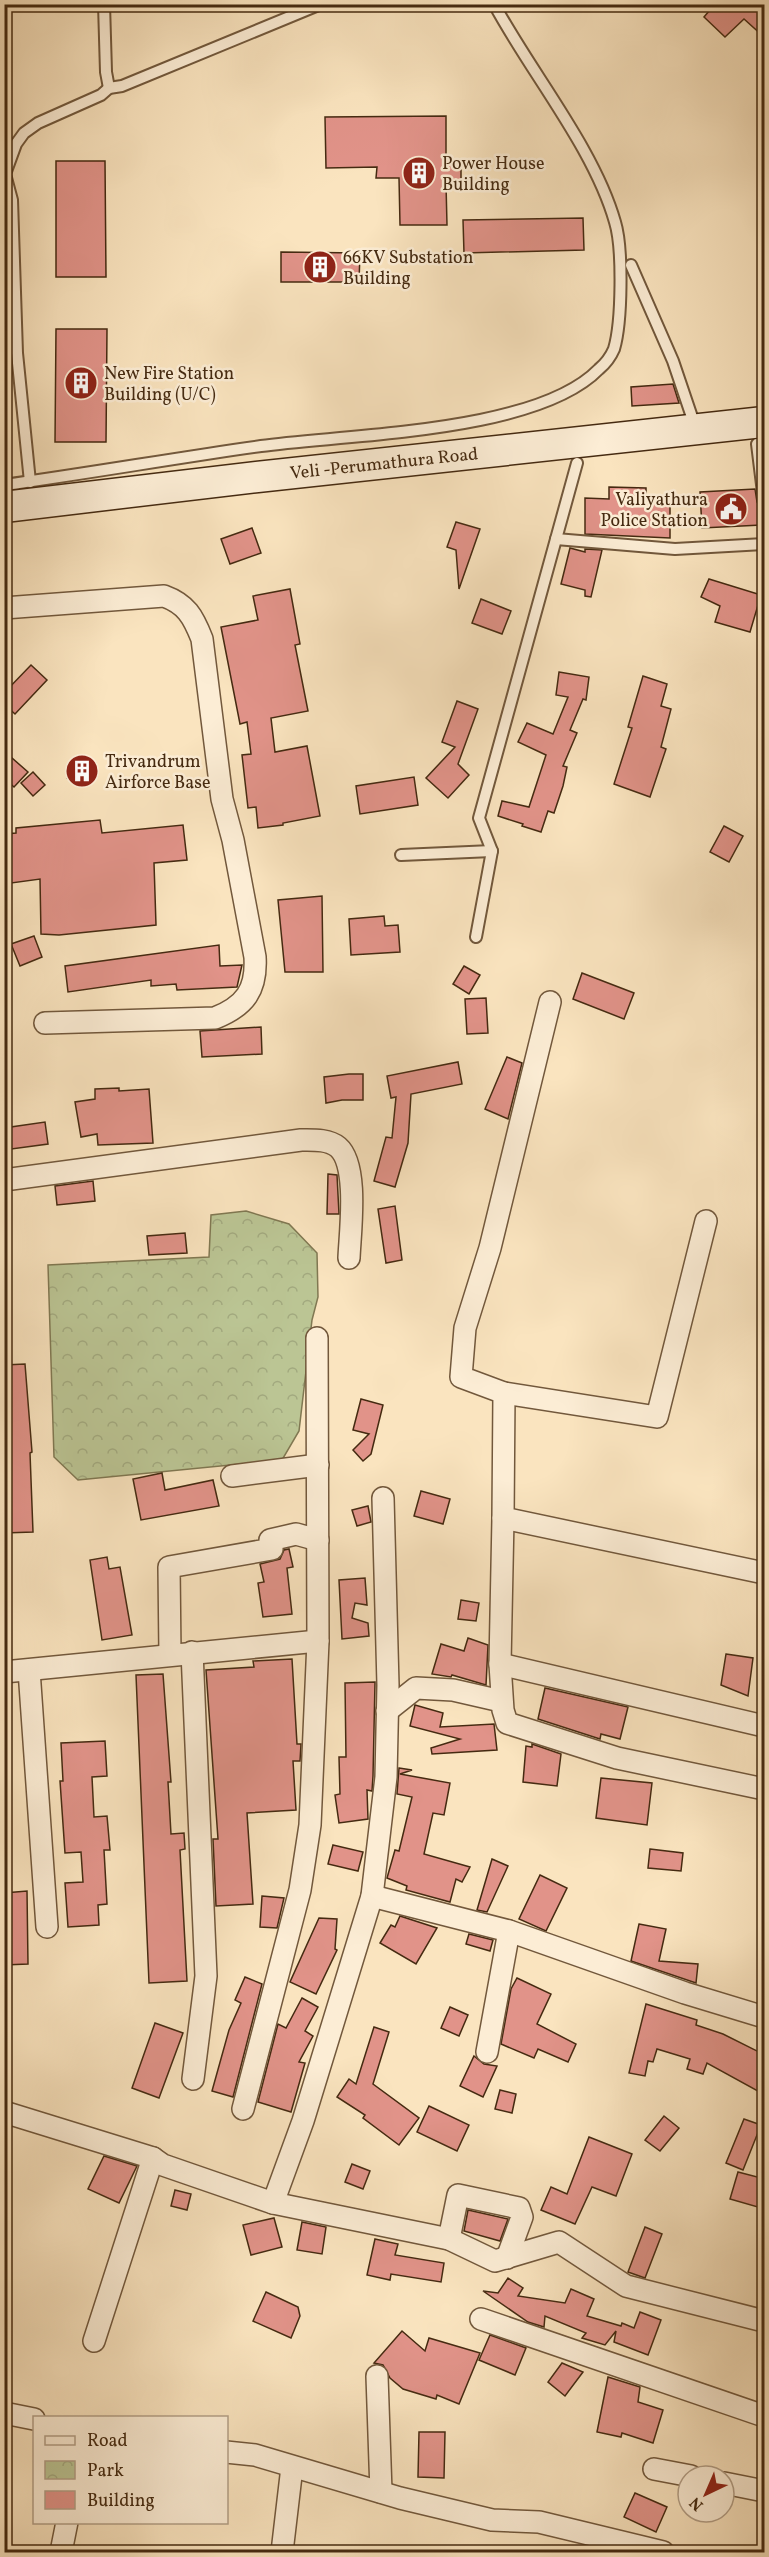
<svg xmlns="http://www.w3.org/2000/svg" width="769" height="2557" font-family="Vollkorn,serif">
	<defs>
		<pattern id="park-crowns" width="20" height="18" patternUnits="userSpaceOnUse" patternTransform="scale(1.5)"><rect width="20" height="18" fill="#bbc594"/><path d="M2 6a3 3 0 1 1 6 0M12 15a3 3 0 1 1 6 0" fill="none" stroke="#a2a97f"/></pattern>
	</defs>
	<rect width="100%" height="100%" fill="#fae4bf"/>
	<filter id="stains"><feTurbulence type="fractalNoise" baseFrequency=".00333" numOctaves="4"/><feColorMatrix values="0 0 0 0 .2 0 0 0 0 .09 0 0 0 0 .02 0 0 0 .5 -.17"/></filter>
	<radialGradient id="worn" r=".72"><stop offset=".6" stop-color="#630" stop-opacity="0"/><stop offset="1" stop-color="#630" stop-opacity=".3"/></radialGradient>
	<path fill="url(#park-crowns)" stroke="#807852" stroke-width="1.5" d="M246 1211 289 1224 317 1253 318 1297 312 1320 299 1431 282 1460 78 1480 54 1457 48 1265 209 1257 211 1215Z"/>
	<g fill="#e19389" stroke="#452a11" stroke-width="1.5">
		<path d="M715 4H765V38L744 19 725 37 704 17Z"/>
		<path d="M446 116V161H461V184H446L447 225H400L399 178H376L377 167 326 168 325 117Z"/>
		<path d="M56 161H105L106 277H56Z"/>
		<path d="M583 218 584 250 464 253 463 220Z"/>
		<path d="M281 252 360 253 359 282H281Z"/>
		<path d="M56 329H107L106 442H55Z"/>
		<path d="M673 384 679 403 632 406 631 387Z"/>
		<path d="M609 487 646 488V499H670V538L585 534V498L609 499Z"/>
		<path d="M755 489 757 502 761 508V525L702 528 700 492Z"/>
		<path d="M456 522 480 529 459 589 456 550 447 547Z"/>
		<path d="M252 528 261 553 230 564 221 539Z"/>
		<path d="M570 548 585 552V549L602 550 591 597 585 596V590L561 584Z"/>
		<path d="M709 579 761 595 750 632 715 622 720 606 701 597Z"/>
		<path d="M290 589 300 644 295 645 308 711 271 718 275 752 307 746 320 816 283 823V825L258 828 256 807 248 808 242 755 251 754 247 722 240 724 221 627 258 620 253 596Z"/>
		<path d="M481 599 511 611 502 634 472 623Z"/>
		<path d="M31 665 47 680 15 714 4 704V693Z"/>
		<path d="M559 672 589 677 586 700 583 699 570 730 577 733 563 766 567 767 563 786 554 813 548 811 541 832 522 826 523 824 498 816 502 801 529 807 546 755 518 742 527 723 553 734 568 697 556 695Z"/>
		<path d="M643 676 667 684 661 706 671 709 661 747 666 749 650 797 614 784 632 728 628 727Z"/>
		<path d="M457 701 478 709 458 764 469 775 448 798 426 778 455 747 442 742Z"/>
		<path d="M4 751 28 772 14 787 4 778Z"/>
		<path d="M80 755 96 763 84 786 67 778Z"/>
		<path d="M33 772 45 785 33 796 21 783Z"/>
		<path d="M414 777 418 805 360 814 356 786Z"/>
		<path d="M100 820 102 833 183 825 187 860 154 863 156 925 59 935 41 934 40 879 4 884V834L16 833V828Z"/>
		<path d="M724 826 743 836 729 862 710 852Z"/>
		<path d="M322 896 323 972H285L278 900Z"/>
		<path d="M384 916 385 926 398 925 400 952 351 955 349 919Z"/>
		<path d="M34 936 42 957 20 966 11 944Z"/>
		<path d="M219 945 220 966 242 965 237 987 177 990 176 984 151 986V980L68 992 65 966Z"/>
		<path d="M464 966 480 975 469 994 453 984Z"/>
		<path d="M582 973 634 993 624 1019 573 999Z"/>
		<path d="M486 998 488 1033 467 1034 465 999Z"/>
		<path d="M261 1027 262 1054 202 1057 200 1031Z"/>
		<path d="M507 1057 522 1063 508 1119 485 1109Z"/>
		<path d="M458 1062 462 1084 411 1094 408 1143 395 1187 374 1181 386 1137 392 1138 396 1097 391 1098 387 1076Z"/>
		<path d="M349 1074H363V1100H342L326 1103 324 1077Z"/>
		<path d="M119 1088V1091L149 1089 153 1143 98 1145 97 1134 81 1137 75 1102 95 1099V1089Z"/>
		<path d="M45 1122 48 1144 4 1150V1128Z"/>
		<path d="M328 1174 337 1175 339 1214H327Z"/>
		<path d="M93 1181 95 1201 57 1205 55 1186Z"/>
		<path d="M395 1206 402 1260 386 1263 378 1209Z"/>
		<path d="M185 1233 187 1253 149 1255 147 1236Z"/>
		<path d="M25 1364 32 1452 30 1453 33 1532 4 1533V1478H11L4 1411V1365Z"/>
		<path d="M361 1399 383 1405 371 1454 363 1461 353 1450 369 1434 353 1430Z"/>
		<path d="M162 1473 165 1490 213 1480 219 1506 141 1520 133 1479Z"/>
		<path d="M421 1491 450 1499 443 1524 414 1516Z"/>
		<path d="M368 1506 371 1522 357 1526 352 1510Z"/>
		<path d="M289 1549 293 1567 287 1568 292 1614 263 1617 258 1583 264 1582 260 1564 280 1559 284 1550Z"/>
		<path d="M107 1557 109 1569 120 1567 132 1635 102 1640 90 1560Z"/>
		<path d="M365 1578 367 1605 355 1603 352 1618 368 1623 369 1636 342 1639 339 1580Z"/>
		<path d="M461 1600 479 1603 476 1621 458 1619Z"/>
		<path d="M468 1638 488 1645 486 1685 452 1675 451 1677 432 1674 441 1644 464 1651Z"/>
		<path d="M726 1654 753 1658 748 1696 721 1685Z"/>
		<path d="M292 1659 297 1744H301L300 1761H293L296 1810 247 1813 253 1904 216 1906 213 1839H218L206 1670 254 1667 253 1661Z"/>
		<path d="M163 1674 171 1782H168L171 1834 184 1833 185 1849 180 1850 187 1981 149 1983 136 1675Z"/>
		<path d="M375 1682 373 1776 372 1791 367 1790 368 1819 339 1823 335 1795 340 1794 339 1757H346L345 1683Z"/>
		<path d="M545 1688 628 1707 620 1739 601 1734 600 1739 538 1719Z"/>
		<path d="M415 1705 443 1713 440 1727 494 1724 497 1750 432 1754 431 1748 460 1739 410 1726Z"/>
		<path d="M105 1741 107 1776 92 1777 94 1817 107 1816 110 1850H104L107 1904 98 1905 99 1925 68 1927 65 1883 83 1882 81 1852 65 1853 60 1781H63L61 1743Z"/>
		<path d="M532 1744 561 1754 557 1786 523 1782 526 1746 532 1747Z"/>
		<path d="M399 1768 412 1770 400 1774 450 1783 444 1815 433 1813 424 1854 470 1867 462 1882 456 1879 450 1902 406 1890 407 1886 387 1878 395 1850 399 1851 412 1797 397 1794Z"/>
		<path d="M601 1778 652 1783 647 1825 596 1818Z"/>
		<path d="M333 1845 363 1852 358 1871 328 1864Z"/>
		<path d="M650 1849 683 1853 681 1871 648 1868Z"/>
		<path d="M492 1859 508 1866 487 1912 477 1910Z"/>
		<path d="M540 1875 567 1888 546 1931 519 1919Z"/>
		<path d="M27 1891 28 1964 4 1965V1893Z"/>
		<path d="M262 1896 284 1898 277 1928 260 1927Z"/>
		<path d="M400 1916 437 1928 416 1964 380 1943 391 1925 395 1927Z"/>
		<path d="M319 1918 337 1919 335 1949 337 1950 316 1994 290 1982Z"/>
		<path d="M639 1924 666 1929 659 1961 698 1964 696 1983 631 1961Z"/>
		<path d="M469 1934 493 1940 490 1951 466 1944Z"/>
		<path d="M245 1977 262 1984 233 2097 212 2091 229 2030 241 2003 235 2000Z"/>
		<path d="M517 1978 551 1994 537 2024 576 2044 568 2062 538 2049 534 2058 501 2044 511 1989Z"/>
		<path d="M302 1998 318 2007 305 2031 313 2036 299 2062 305 2063 291 2112 258 2102 278 2024 286 2028Z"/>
		<path d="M646 2004 697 2020 696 2025 723 2034 765 2055V2095L707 2063 703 2074 687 2069 690 2059 657 2049 653 2062 648 2061 645 2076 629 2073Z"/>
		<path d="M450 2007 468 2015 459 2036 441 2028Z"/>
		<path d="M155 2023 183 2033 159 2098 132 2088Z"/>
		<path d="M374 2027 389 2032 373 2084 419 2118 399 2145 363 2118 365 2115 337 2097 349 2079 356 2084Z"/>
		<path d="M474 2056 484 2064 497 2066 483 2097 460 2086Z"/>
		<path d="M500 2090 516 2094 512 2113 495 2109Z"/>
		<path d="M429 2106 469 2125 457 2151 417 2132Z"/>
		<path d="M664 2116 679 2128 660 2151 645 2140Z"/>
		<path d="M744 2119 761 2125 743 2170 726 2163Z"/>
		<path d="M589 2137 632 2154 616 2196 592 2187 575 2224 541 2210 551 2187 567 2194Z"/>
		<path d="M104 2156 137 2166 119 2203 88 2189Z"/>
		<path d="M352 2164 370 2171 363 2189 345 2182Z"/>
		<path d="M738 2172 765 2179V2209L730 2199Z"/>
		<path d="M175 2190 191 2194 187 2210 171 2206Z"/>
		<path d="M468 2210 508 2219 500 2241 464 2231Z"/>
		<path d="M274 2218 282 2247 251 2255 243 2225Z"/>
		<path d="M302 2222 326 2227 322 2254 297 2250Z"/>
		<path d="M645 2227 662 2234 645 2278 628 2272Z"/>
		<path d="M375 2239 398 2244 395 2255 444 2263 441 2282 391 2274 390 2280 367 2275Z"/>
		<path d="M508 2278 523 2288 518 2296 565 2303 571 2289 594 2299 587 2316 621 2326 622 2323 634 2328 640 2312 661 2320 648 2355 614 2342 616 2331 605 2345 582 2338 586 2333 545 2316 544 2327 528 2322 483 2291 498 2293Z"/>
		<path d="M266 2292 298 2307 300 2316 291 2338 253 2321Z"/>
		<path d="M402 2331 425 2351 429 2338 480 2353 459 2404 437 2395 436 2399 403 2389 390 2378 383 2365 374 2363Z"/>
		<path d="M490 2335 526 2348 515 2375 479 2360Z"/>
		<path d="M562 2363 583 2372 565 2396 548 2382Z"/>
		<path d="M608 2377 640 2387 638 2402 663 2410 653 2443 622 2433 621 2437 597 2432Z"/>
		<path d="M419 2432H445L444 2478 418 2477Z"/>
		<path d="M635 2493 667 2507 656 2532 624 2517Z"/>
	</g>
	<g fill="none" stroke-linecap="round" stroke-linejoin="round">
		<g stroke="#72583c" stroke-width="14">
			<g id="service">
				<path d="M104 4 106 72 109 88"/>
				<path d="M631 265 673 361 695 426"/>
				<path d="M757 444 764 501"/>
				<path d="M30 482 17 353 12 200 5 174 16 144 24 133 38 123 101 95 109 88 122 86 321 4"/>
				<path d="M4 485C90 473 176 458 261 446 349 434 537 433 599 369 605 364 611 356 614 349 622 322 623 248 615 222 594 148 531 73 494 4"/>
				<path d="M556 539 675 549 764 544"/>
				<path d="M401 855 492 851"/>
				<path d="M476 937 492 851 479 818 577 463"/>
			</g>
		</g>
		<g stroke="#72583c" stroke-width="24">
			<g id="minor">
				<path d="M4 608 164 596C186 604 193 616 202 639L222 799 233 840 255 957C257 990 245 1006 215 1018L45 1023"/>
				<path d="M550 1002 490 1248 465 1328 461 1377 504 1393 503 1518 764 1573"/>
				<path d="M4 1180 301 1140C313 1140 328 1139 338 1147 359 1165 350 1232 349 1258"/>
				<path d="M504 1393 657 1417 706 1221"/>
				<path d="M232 1476 318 1465"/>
				<path d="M503 1518 500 1664 503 1710 507 1723 617 1758 764 1789"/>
				<path d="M192 1652 206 1976 193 2079"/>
				<path d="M170 1655 169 1567 272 1549 270 1540 296 1534 318 1540"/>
				<path d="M500 1664 764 1726"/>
				<path d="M29 1670 47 1927"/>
				<path d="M4 1672 318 1641"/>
				<path d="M387 1711 416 1688 453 1690 501 1701"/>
				<path d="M372 1896 509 1931 685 1993 764 2017"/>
				<path d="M487 2052 509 1931"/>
				<path d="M243 2109 300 1890 310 1825 318 1641 317 1338"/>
				<path d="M4 2112 153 2158 163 2165 273 2203 303 2121 372 1896 386 1777 388 1685 383 1498"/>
				<path d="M273 2203 449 2239 495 2261 559 2242 626 2286 764 2321"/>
				<path d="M449 2239 458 2195 519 2208 522 2217 507 2258"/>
				<path d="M481 2319 764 2416"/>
				<path d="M94 2341 153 2158"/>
				<path d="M377 2376 381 2492"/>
				<path d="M4 2413 34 2419"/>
				<path d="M226 2452 255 2455 400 2498 492 2520 539 2522 663 2552"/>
				<path d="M654 2469 691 2476"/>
				<path d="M724 2483 764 2491"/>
				<path d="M61 2552 67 2522"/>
				<path d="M282 2552 292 2467"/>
			</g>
		</g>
		<g stroke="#452a11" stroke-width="33">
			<path id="secondary" d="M4 507 257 477 764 422"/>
		</g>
		<use href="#service" stroke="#fcedd5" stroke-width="10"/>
		<use href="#minor" stroke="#fcedd5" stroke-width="21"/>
		<use href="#secondary" stroke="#fcedd5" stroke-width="30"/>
	</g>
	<defs>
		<g id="building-disc" transform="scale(1.725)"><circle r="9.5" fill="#8f2418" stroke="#fcedd5"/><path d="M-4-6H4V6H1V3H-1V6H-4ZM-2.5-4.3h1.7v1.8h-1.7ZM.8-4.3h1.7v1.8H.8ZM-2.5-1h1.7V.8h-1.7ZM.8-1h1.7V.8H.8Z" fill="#fff"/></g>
		<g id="civic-disc" transform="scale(1.725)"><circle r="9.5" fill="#8f2418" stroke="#fcedd5"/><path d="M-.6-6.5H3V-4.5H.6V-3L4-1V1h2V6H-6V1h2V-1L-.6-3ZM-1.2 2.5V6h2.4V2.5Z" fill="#fff"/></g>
	</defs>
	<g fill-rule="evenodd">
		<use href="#building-disc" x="419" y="173"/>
		<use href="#building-disc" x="320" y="267"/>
		<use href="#building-disc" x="81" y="383"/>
		<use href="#civic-disc" x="731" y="509"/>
		<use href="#building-disc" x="82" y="771"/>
	</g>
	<g text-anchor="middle" stroke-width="5" stroke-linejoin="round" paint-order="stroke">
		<g font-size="18" fill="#452a11" stroke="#fcedd5" text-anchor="start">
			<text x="442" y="169">Power House<tspan x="442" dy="21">Building</tspan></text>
			<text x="343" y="263">66KV Substation<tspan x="343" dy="21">Building</tspan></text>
			<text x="104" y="379">New Fire Station<tspan x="104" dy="21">Building (U/C)</tspan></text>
			<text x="708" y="505" text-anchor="end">Valiyathura<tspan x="708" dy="21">Police Station</tspan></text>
			<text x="105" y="767">Trivandrum<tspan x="105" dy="21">Airforce Base</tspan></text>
		</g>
		<g font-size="18" fill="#452a11" stroke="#fcedd5">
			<text transform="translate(384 463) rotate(-6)" y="6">Veli -Perumathura Road</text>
		</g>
	</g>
	<rect width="769" height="2557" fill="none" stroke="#fae4bf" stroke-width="24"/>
	<rect x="6" y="6" width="757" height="2545" fill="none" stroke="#452a11" stroke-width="3"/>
	<rect x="12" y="12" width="745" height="2533" fill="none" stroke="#452a11" stroke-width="1.5"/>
	<rect x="33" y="2416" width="195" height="108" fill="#fcedd5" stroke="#b39f87" stroke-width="1.5"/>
	<rect x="45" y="2436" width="30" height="9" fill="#fcedd5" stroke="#b39f87" stroke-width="1.5"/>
	<text x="87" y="2446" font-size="18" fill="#452a11">Road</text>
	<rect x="45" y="2461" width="30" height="18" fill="url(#park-crowns)" stroke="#b39f87" stroke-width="1.5"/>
	<text x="87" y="2476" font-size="18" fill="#452a11">Park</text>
	<rect x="45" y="2491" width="30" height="18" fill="#e19389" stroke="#b39f87" stroke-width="1.5"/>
	<text x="87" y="2506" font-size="18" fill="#452a11">Building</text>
	<g transform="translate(706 2494) rotate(224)"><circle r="28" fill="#fcedd5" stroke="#b39f87" stroke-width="1.5"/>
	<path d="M0-4.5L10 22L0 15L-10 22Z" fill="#8f2418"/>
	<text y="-9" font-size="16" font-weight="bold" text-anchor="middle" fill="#452a11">N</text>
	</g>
	<rect width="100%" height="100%" filter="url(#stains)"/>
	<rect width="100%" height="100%" fill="url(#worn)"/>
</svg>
